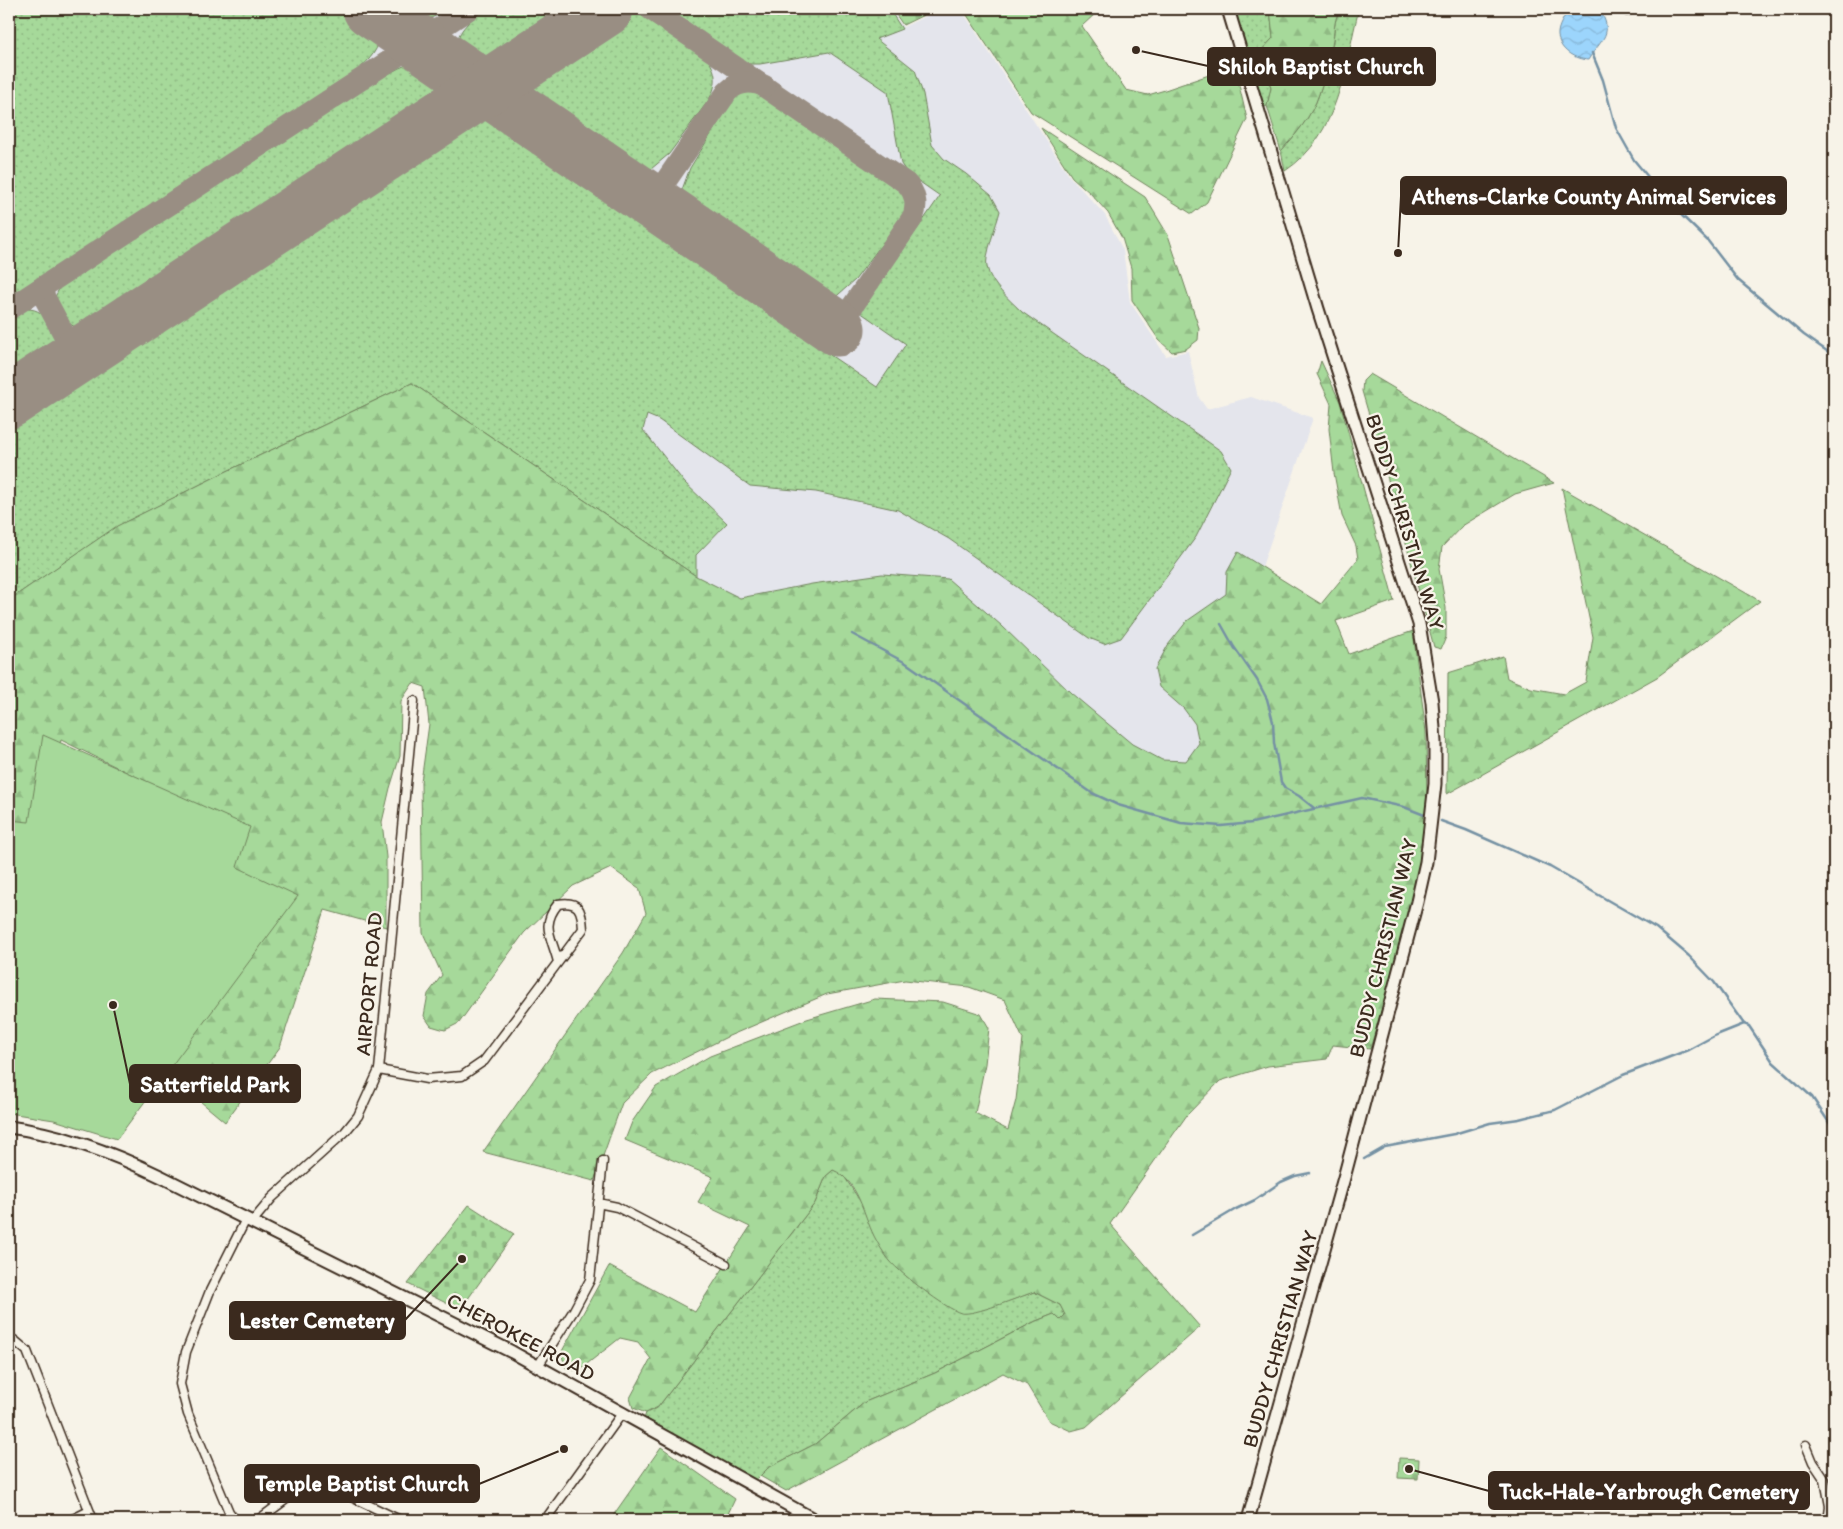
<svg xmlns="http://www.w3.org/2000/svg" width="1843" height="1529" font-family="Itim,sans-serif">
	<defs>
		<pattern id="grass-dots" width="8" height="8" patternUnits="userSpaceOnUse" patternTransform="scale(1.25)"><rect width="8" height="8" fill="#a6d99a"/><path d="M2 2h.1M6 6h.1" fill="none" stroke="#90ba84" stroke-width="1.8" stroke-linecap="round"/></pattern>
		<pattern id="forest-firs" width="22" height="20" patternUnits="userSpaceOnUse" patternTransform="scale(1.25)"><rect width="22" height="20" fill="#a6d99a"/><path d="M5 1l3.5 6h-7zM16 11l3.5 6h-7z" fill="#90ba84"/></pattern>
		<pattern id="cemetery-stones" width="16" height="16" patternUnits="userSpaceOnUse" patternTransform="scale(1.25)"><rect width="16" height="16" fill="#a6d99a"/><path d="M2 7V4a2 2 0 0 1 4 0v3zM10 15v-3a2 2 0 0 1 4 0v3z" fill="#90ba84"/></pattern>
		<pattern id="water-waves" width="16" height="10" patternUnits="userSpaceOnUse" patternTransform="scale(1.25)"><rect width="16" height="10" fill="#9cd5fc"/><path d="M0 5q4-4 8 0t8 0" fill="none" stroke="#87b7d8"/></pattern>
	</defs>
	<rect width="100%" height="100%" fill="#f7f3e8"/>
	<filter id="ink" filterUnits="userSpaceOnUse"><feTurbulence type="fractalNoise" baseFrequency=".02" numOctaves="2"/><feDisplacementMap in="SourceGraphic" scale="10" xChannelSelector="R" yChannelSelector="G"/><feConvolveMatrix kernelMatrix="1 2 1 2 8 2 1 2 1" color-interpolation-filters="sRGB"/></filter>
	<g filter="url(#ink)">
		<path fill="#e4e5ec" d="M9 9H890L903 27 941 9H961L1070 177 1105 215 1123 250 1130 302 1166 356 1188 351 1199 398 1207 409 1251 397 1313 418 1184 794 9 617Z"/>
		<g fill="url(#grass-dots)" stroke="#70825c">
			<path d="M9 9H335L380 39C374 65 337 85 316 101L9 302Z"/>
			<path d="M402 9H451L422 22Z"/>
			<path d="M484 9H572L484 65 457 46C456 31 473 18 484 9Z"/>
			<path d="M667 9H889L902 29 876 39 915 70 923 94 932 145 944 159 966 174 991 195 1000 211C997 224 984 256 987 267 991 285 1010 300 1022 312L1221 451 1231 468 1196 537 1121 638 1104 644 1089 638 949 539 898 510 816 492 750 486 659 420 647 415 643 430 684 482 727 523 696 555V576L412 383 223 473 118 526 9 600V422L484 110 834 349 830 355 877 387 906 344 860 312 940 196 907 173 901 164 888 92 829 52 760 64H748Z"/>
			<path d="M1232 9H1270L1273 38 1259 53 1271 88 1267 106 1261 109Z"/>
			<path d="M1340 9H1359C1344 66 1340 135 1285 171L1281 151C1296 134 1312 116 1319 94 1325 78 1328 62 1332 46 1335 31 1333 22 1340 9Z"/>
			<path d="M636 10 708 60C718 73 717 87 708 101L669 154 645 174 518 88Z"/>
			<path d="M414 62 449 88 90 326C71 333 56 315 55 297L61 285 356 92 399 68Z"/>
			<path d="M744 91H754L758 93 899 190C908 198 908 207 902 217L855 280 831 301 679 198 690 168 734 97Z"/>
			<path d="M27 309C38 309 43 314 49 322 63 343 52 350 35 362 26 367 17 373 9 379V319Z"/>
			<path d="M833 1170 842 1173 862 1204 874 1235 981 1310 1034 1292 1060 1305 1066 1316 1060 1320 1054 1314 1036 1321 935 1373 865 1402 815 1444 768 1468 754 1482 644 1419 646 1413 658 1407 815 1203 826 1176Z"/>
		</g>
		<g fill="url(#forest-firs)" stroke="#70825c">
			<path d="M963 9H1104L1096 13 1082 26 1126 90 1148 95 1165 90 1209 75 1226 64 1231 68 1239 85 1247 119 1207 202 1192 214 1031 112Z"/>
			<path d="M1270 9H1340C1333 22 1335 31 1332 46 1328 62 1325 78 1319 94 1312 116 1296 134 1281 151L1267 106 1271 88 1259 53 1273 38Z"/>
			<path d="M1041 128 1145 197 1168 235 1199 328 1198 340 1186 349 1172 352 1159 340 1132 300 1131 268 1122 238 1108 213 1090 193 1072 177Z"/>
			<path d="M1321 361 1340 402 1394 601 1336 621 1349 654 1413 631 1426 732 1427 806 1419 882 1370 1049 1333 1045 1327 1059 1268 1066 1220 1081 1187 1115 1110 1224 1200 1327 1086 1427 1071 1431 1049 1421 1027 1385 1003 1373 786 1491 760 1476 768 1468 815 1444 865 1402 935 1373 1036 1321 1054 1314 1060 1320 1065 1315 1060 1305 1034 1292C1019 1297 974 1316 961 1313 946 1309 900 1273 890 1261 884 1254 878 1244 874 1236 863 1214 858 1180 833 1170L826 1176 815 1203 658 1407 646 1413 633 1408 630 1398 651 1359 638 1342 620 1338 578 1371 566 1368 561 1353 609 1266 695 1312 750 1227 698 1202 713 1177 625 1140 632 1122 656 1087 710 1056 807 1019 875 999 943 1002 981 1014 989 1028 985 1064 975 1113 1008 1130 1016 1100 1023 1039 1005 1000 969 987 905 980 827 994 729 1036 652 1074 622 1103 594 1181 483 1152 623 953 646 913 639 888 611 868 573 886 524 933 459 1023 445 1030 431 1026 424 1016 428 994 442 975 423 933 421 782 429 724 425 687 413 683 401 701 400 756 390 788 382 822 386 857V927L325 910 280 1047 225 1122 158 1066 234 873 245 830 61 740 43 823 9 824V600L117 526 223 473 412 383 696 576 740 598 812 584 882 574 948 579 1002 626 1071 693 1132 744 1162 760 1186 761 1199 743 1195 724 1184 709 1159 687 1155 669 1168 645 1187 621 1226 594 1227 572 1238 552 1321 604 1358 559 1356 546 1342 516 1334 473 1329 429 1331 404 1317 374Z"/>
			<path d="M1370 374 1554 483 1515 494 1462 526 1442 547 1439 569 1446 608V637L1441 649 1434 647 1398 514 1362 391 1363 381Z"/>
			<path d="M1562 488 1760 601 1657 677 1447 794 1448 673 1503 656 1507 678 1531 688 1564 694 1586 682 1593 637Z"/>
			<path d="M661 1447 735 1499 725 1520H610Z"/>
		</g>
		<g fill="url(#cemetery-stones)" stroke="#70825c">
			<path d="M892 9H936L903 25Z"/>
			<path d="M469 1205 514 1234 460 1310 408 1284Z"/>
			<path d="M1399 1458 1419 1459 1418 1479 1398 1478Z"/>
		</g>
		<path fill="#a6d99a" stroke="#70825c" d="M43 735 250 827 237 867 298 896 117 1139 54 1120 9 1113V820L29 822Z"/>
		<path fill="url(#water-waves)" stroke="#7591a3" d="M1569 9H1599C1615 34 1602 38 1588 60 1575 59 1560 51 1558 36 1557 27 1565 16 1569 9Z"/>
		<g fill="none" stroke-linecap="round" stroke-linejoin="round">
			<g stroke="#7591a3" stroke-width="2.5">
				<path d="M1592 53 1603 80 1616 128 1634 160 1673 207 1708 241 1738 280 1804 335 1834 356"/>
				<path d="M1221 624 1234 647 1257 680 1267 699 1273 722 1274 743 1281 782 1285 788 1299 796 1314 808"/>
				<path d="M852 634 906 663 1092 793 1118 805 1181 823 1221 826 1252 823 1362 798 1404 807 1427 816"/>
				<path d="M1441 821 1466 830 1550 867 1656 928 1689 956 1714 982 1744 1024 1749 1026 1773 1062 1812 1097 1834 1130"/>
				<path d="M1364 1159 1385 1147 1454 1134 1490 1123 1519 1119 1555 1110 1623 1075 1688 1050 1714 1036 1744 1024"/>
				<path d="M1192 1235 1236 1209 1255 1200 1281 1182 1295 1176 1310 1173"/>
			</g>
			<g stroke="#998e83" stroke-width="22">
				<path d="M650 9 906 183C915 192 918 204 913 217L837 329"/>
				<path d="M652 201 727 92C738 81 751 80 765 86"/>
				<path d="M40 289 76 357"/>
				<path d="M9 309 469 9"/>
			</g>
			<g stroke="#998e83" stroke-width="55">
				<path d="M370 9 838 329"/>
				<path d="M9 401 606 9"/>
			</g>
			<g stroke="#3b2a1e" stroke-width="11">
				<g id="street">
					<path d="M1627 11V9"/>
					<path d="M379 1070 427 1079 462 1076 484 1061 583 929C582 910 579 900 558 904 540 926 552 937 558 962"/>
					<path d="M598 1203 617 1207 726 1264"/>
					<path d="M252 1222 272 1198 345 1132 358 1116 379 1070 414 701"/>
					<path d="M9 1338 14 1340 27 1351 93 1520"/>
					<path d="M538 1366 574 1310 590 1280 603 1161"/>
					<path d="M1806 1445 1813 1462 1825 1480 1830 1506 1828 1520"/>
					<path d="M71 1520 89 1511"/>
					<path d="M235 1520 229 1512 188 1414 180 1384 186 1352 210 1291 246 1219"/>
					<path d="M258 1520 285 1500 302 1491 323 1490 343 1493 400 1520"/>
					<path d="M545 1520 623 1412"/>
				</g>
			</g>
			<g stroke="#3b2a1e" stroke-width="15">
				<g id="secondary">
					<path d="M1228 9 1318 309 1419 624 1432 702 1435 742V784L1426 862 1417 902 1345 1174 1248 1520"/>
					<path d="M9 1127C63 1134 113 1153 162 1177L512 1352 815 1520"/>
				</g>
			</g>
			<use href="#street" stroke="#f7f3e8" stroke-width="8"/>
			<use href="#secondary" stroke="#f7f3e8" stroke-width="11"/>
		</g>
	</g>
	<g text-anchor="middle" stroke-width="4.5" stroke-linejoin="round" paint-order="stroke">
		<g font-size="21" fill="#3b2a1e" stroke="#f7f3e8">
			<text transform="translate(1405 522) rotate(73)" y="7">BUDDY CHRISTIAN WAY</text>
			<text transform="translate(1383 948) rotate(-76)" y="7">BUDDY CHRISTIAN WAY</text>
			<text transform="translate(369 984) rotate(-85)" y="7">AIRPORT ROAD</text>
			<text transform="translate(521 1337) rotate(28)" y="7">CHEROKEE ROAD</text>
			<text transform="translate(1280 1339) rotate(-74)" y="7">BUDDY CHRISTIAN WAY</text>
		</g>
	</g>
	<path fill="none" stroke="#3b2a1e" stroke-width="2" d="M1136 50L1208 66M1398 253L1401 196M113 1005L130 1084M462 1259L405 1320M564 1449L479 1484M1409 1469L1489 1491"/>
	<g fill="#3b2a1e" stroke="#f7f3e8" stroke-width="2">
		<circle cx="1136" cy="50" r="5"/>
		<circle cx="1398" cy="253" r="5"/>
		<circle cx="113" cy="1005" r="5"/>
		<circle cx="462" cy="1259" r="5"/>
		<circle cx="564" cy="1449" r="5"/>
		<circle cx="1409" cy="1469" r="5"/>
	</g>
	<g fill="#3b2a1e" stroke="#3b2a1e" stroke-width="2">
		<rect x="1208" y="48" width="227" height="37" rx="5"/>
		<rect x="1401" y="177" width="385" height="37" rx="5"/>
		<rect x="130" y="1065" width="170" height="37" rx="5"/>
		<rect x="230" y="1302" width="175" height="37" rx="5"/>
		<rect x="245" y="1465" width="234" height="37" rx="5"/>
		<rect x="1489" y="1472" width="320" height="37" rx="5"/>
	</g>
	<g font-size="22" text-anchor="middle" font-weight="bold" fill="#fff">
		<text x="1321" y="74">Shiloh Baptist Church</text>
		<text x="1594" y="204">Athens-Clarke County Animal Services</text>
		<text x="215" y="1092">Satterfield Park</text>
		<text x="317" y="1328">Lester Cemetery</text>
		<text x="362" y="1491">Temple Baptist Church</text>
		<text x="1649" y="1499">Tuck-Hale-Yarbrough Cemetery</text>
	</g>
	<rect width="1843" height="1529" fill="none" stroke="#f7f3e8" stroke-width="30"/>
	<rect x="15" y="15" width="1813" height="1499" fill="none" stroke="#3b2a1e" stroke-width="2" filter="url(#ink)"/>
</svg>
